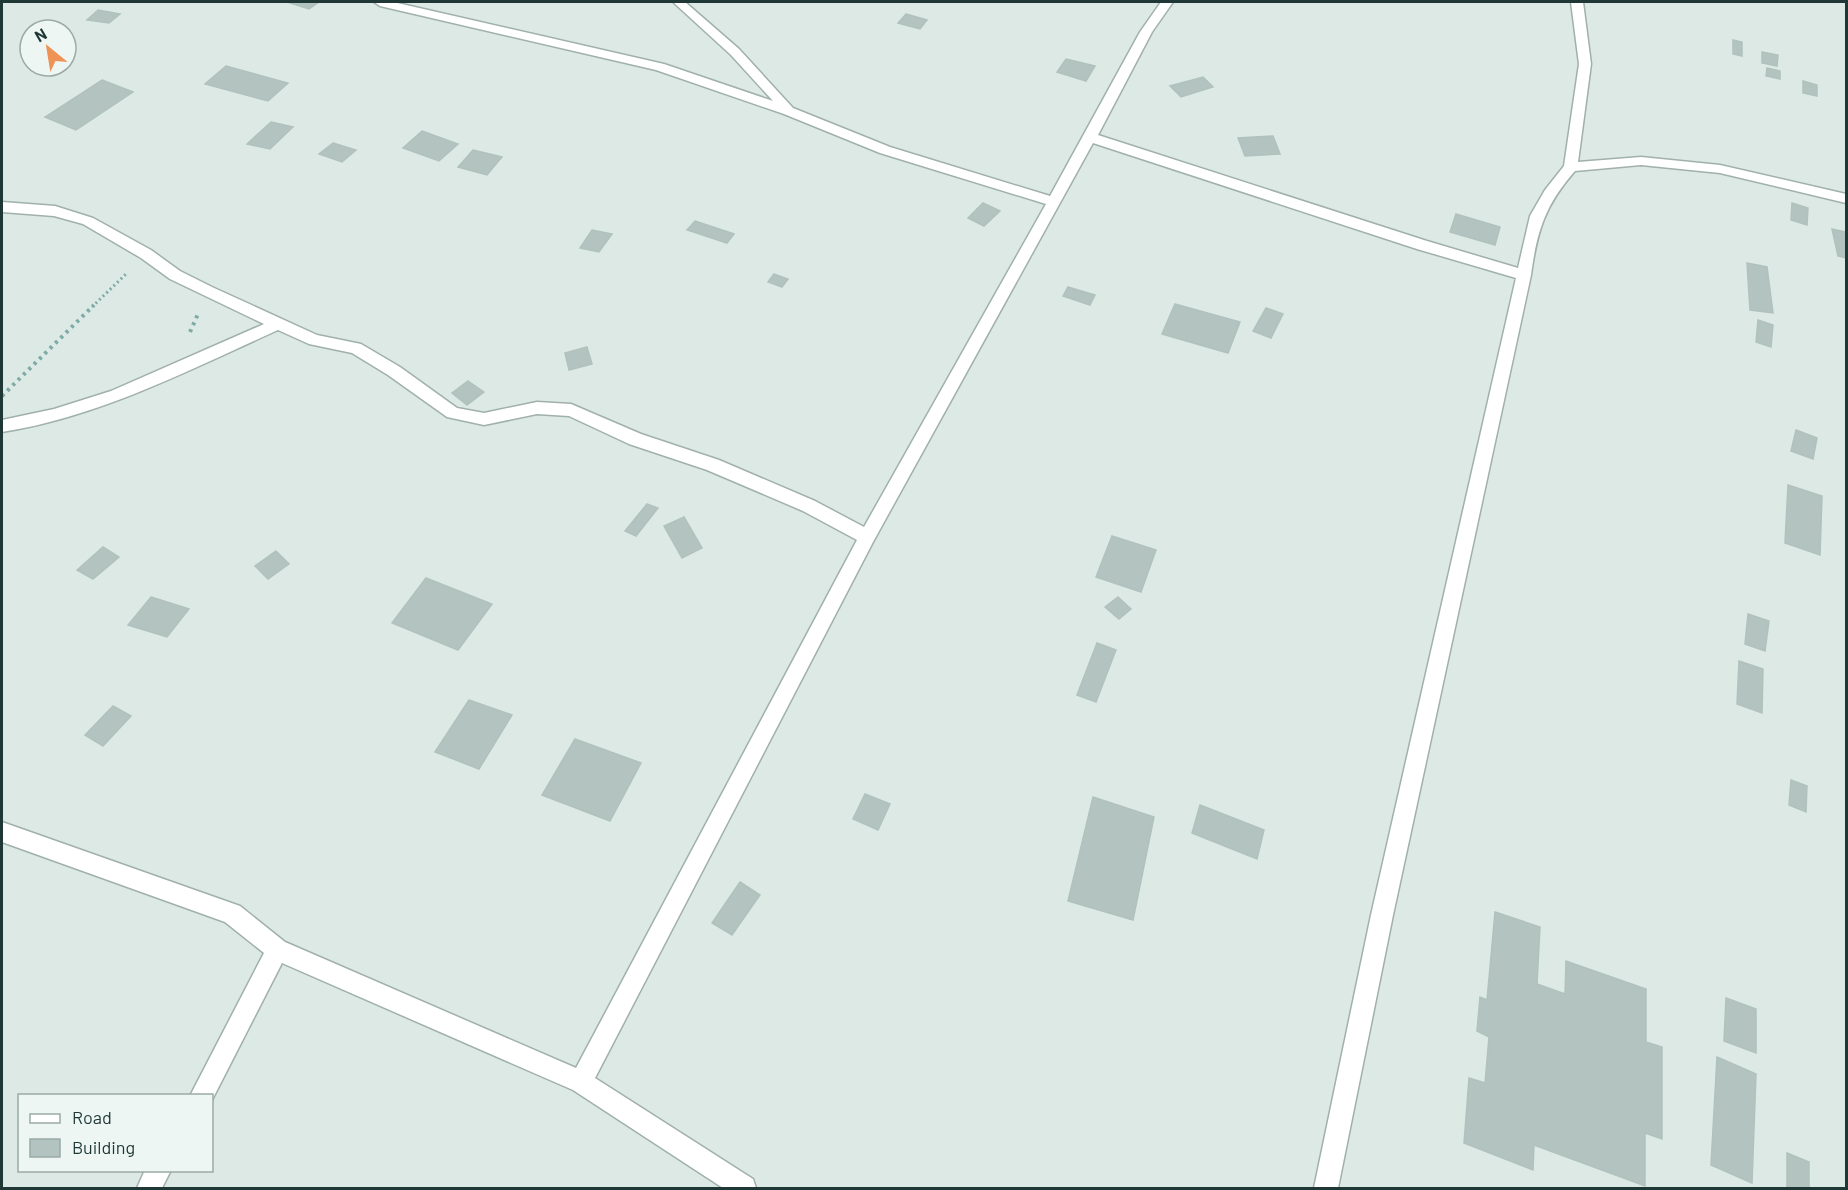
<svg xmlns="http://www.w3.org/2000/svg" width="1848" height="1190" font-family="Barlow,sans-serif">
	<rect width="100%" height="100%" fill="#dde9e5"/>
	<g fill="#b3c3bf" stroke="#b0c2bd" stroke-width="1.5">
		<path d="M293 2H319L309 9 290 3Z"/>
		<path d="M98 10 120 14 109 23 87 20Z"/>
		<path d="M906 14 927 20 920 29 898 23Z"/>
		<path d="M1733 40 1742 42V56L1733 54Z"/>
		<path d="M1762 52 1778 55 1777 66 1762 63Z"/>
		<path d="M1066 59 1095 66 1086 81 1057 72Z"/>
		<path d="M226 66 288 83 268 101 205 84Z"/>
		<path d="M1767 68 1780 71V79L1766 76Z"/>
		<path d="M1203 77 1213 87 1181 97 1170 86Z"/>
		<path d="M102 80 133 92 76 130 45 117Z"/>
		<path d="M1803 81 1817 85V96L1803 93Z"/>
		<path d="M271 122 293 127 270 149 247 144Z"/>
		<path d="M422 131 458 144 439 161 403 148Z"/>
		<path d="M1273 136 1280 154 1245 156 1238 138Z"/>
		<path d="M333 143 356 150 342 162 319 154Z"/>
		<path d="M473 150 502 157 487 175 458 167Z"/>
		<path d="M983 203 1000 211 984 226 968 218Z"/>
		<path d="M1792 203 1808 208 1807 225 1791 220Z"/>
		<path d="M1456 214 1500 227 1495 245 1450 232Z"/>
		<path d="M695 221 734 234 727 243 687 230Z"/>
		<path d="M1832 229 1846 232V258L1838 256Z"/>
		<path d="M592 230 612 234 599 252 580 248Z"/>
		<path d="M1747 263 1767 267 1773 313 1750 310Z"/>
		<path d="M774 274 788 279 782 287 768 282Z"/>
		<path d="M1068 287 1095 295 1090 305 1063 296Z"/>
		<path d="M1175 304 1240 322 1228 353 1162 334Z"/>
		<path d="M1266 308 1283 314 1271 338 1253 331Z"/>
		<path d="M1758 320 1773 325 1771 347 1756 342Z"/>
		<path d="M587 347 592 364 569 370 565 353Z"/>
		<path d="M468 381 484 392 467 405 452 393Z"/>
		<path d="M1796 430 1817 438 1813 459 1791 451Z"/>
		<path d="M1788 485 1822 496 1820 555 1785 543Z"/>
		<path d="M647 504 658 508 636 536 625 531Z"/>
		<path d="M684 517 702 548 682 558 664 526Z"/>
		<path d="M1112 536 1156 550 1141 592 1096 577Z"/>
		<path d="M103 547 119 557 93 579 77 570Z"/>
		<path d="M276 551 289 564 268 579 255 566Z"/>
		<path d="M426 578 492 604 458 650 392 623Z"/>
		<path d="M151 597 189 609 167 637 128 625Z"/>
		<path d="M1118 597 1131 609 1119 619 1105 607Z"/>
		<path d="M1748 614 1769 621 1765 651 1745 644Z"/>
		<path d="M1097 643 1116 650 1096 702 1077 695Z"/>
		<path d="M1739 661 1763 669 1762 713 1737 704Z"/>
		<path d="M469 700 512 715 479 769 435 752Z"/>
		<path d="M113 706 131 716 103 746 85 735Z"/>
		<path d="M575 739 641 763 610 821 542 795Z"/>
		<path d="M1791 780 1807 786 1806 812 1789 805Z"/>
		<path d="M865 794 890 804 878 830 853 819Z"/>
		<path d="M1093 797 1154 817 1133 920 1068 901Z"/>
		<path d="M1200 805 1264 830 1257 859 1192 833Z"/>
		<path d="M740 882 760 895 732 935 712 923Z"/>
		<path d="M1495 912 1540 927 1537 984 1565 994 1566 961 1646 989V1042L1662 1047V1139L1645 1133V1186L1534 1145 1533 1170 1464 1143 1469 1078 1485 1083 1489 1037 1477 1031 1480 997 1487 1000Z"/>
		<path d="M1726 998 1756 1009V1053L1724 1041Z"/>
		<path d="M1717 1057 1756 1074 1752 1183 1711 1165Z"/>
		<path d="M1787 1153 1809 1162V1188H1787Z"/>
	</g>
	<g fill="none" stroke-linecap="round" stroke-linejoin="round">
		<g stroke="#a0b0ad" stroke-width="3">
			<g id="minor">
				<path d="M374 2H393L664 64 773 101 731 55 673 2H685L739 49 793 108 890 147 1050 196 1140 32 1161 2H1173L1152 32 1098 135 1427 241 1518 268 1530 216 1545 190 1564 166 1579 64 1571 2H1583L1591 64 1578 162 1641 157 1720 165 1846 194V203L1720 173 1641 165 1575 171C1545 205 1537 231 1531 275L1393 915 1338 1188H1314L1371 915 1516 278 1417 249 1093 143 873 542 595 1078 753 1179 756 1188H723L573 1090 282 963 212 1100V1096H190L264 953 225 922 2 842V822L240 906 285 942 576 1068 857 540 803 511 707 470 629 444 569 416 537 414 484 425 447 417 388 375 352 353 309 344 278 330C189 370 99 417 2 432V420L54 409 111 391 264 324 170 279 141 258 83 224 54 216 2 212V202L55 206 93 218 151 250 180 271 212 287 317 335 361 344 400 367 457 408 484 413 537 402 571 404 641 434 719 460 815 501 864 527 1046 204 880 153 784 114 656 70 380 6Z"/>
				<path d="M145 1170H171L162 1188H137Z"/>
			</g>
		</g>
		<path stroke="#7eaca5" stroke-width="3" stroke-dasharray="2 3" stroke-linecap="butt" d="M92 307 127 273"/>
		<g stroke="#7eaca5" stroke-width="4" stroke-dasharray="3 4.5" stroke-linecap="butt">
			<path d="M190 332 198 314"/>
			<path d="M2 396 94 305"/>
		</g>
		<use href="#minor" fill="#fff" fill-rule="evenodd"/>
	</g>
	<rect width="1848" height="1190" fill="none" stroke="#1f3835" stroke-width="6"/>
	<rect x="18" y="1094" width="195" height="78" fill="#edf6f3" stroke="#9baaa7" stroke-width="1.5"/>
	<rect x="30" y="1114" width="30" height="9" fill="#ffffff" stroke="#9baaa7" stroke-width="1.5"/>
	<text x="72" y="1124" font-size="18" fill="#1f3835">Road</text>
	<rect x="30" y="1139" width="30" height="18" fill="#b3c3bf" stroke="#9baaa7" stroke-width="1.5"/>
	<text x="72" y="1154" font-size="18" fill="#1f3835">Building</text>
	<g transform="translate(48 48) rotate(330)"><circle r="28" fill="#edf6f3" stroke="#9baaa7" stroke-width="1.5"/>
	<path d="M0-4.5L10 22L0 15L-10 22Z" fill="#ef9255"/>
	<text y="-9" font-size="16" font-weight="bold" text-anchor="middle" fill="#1f3835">N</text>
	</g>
</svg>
